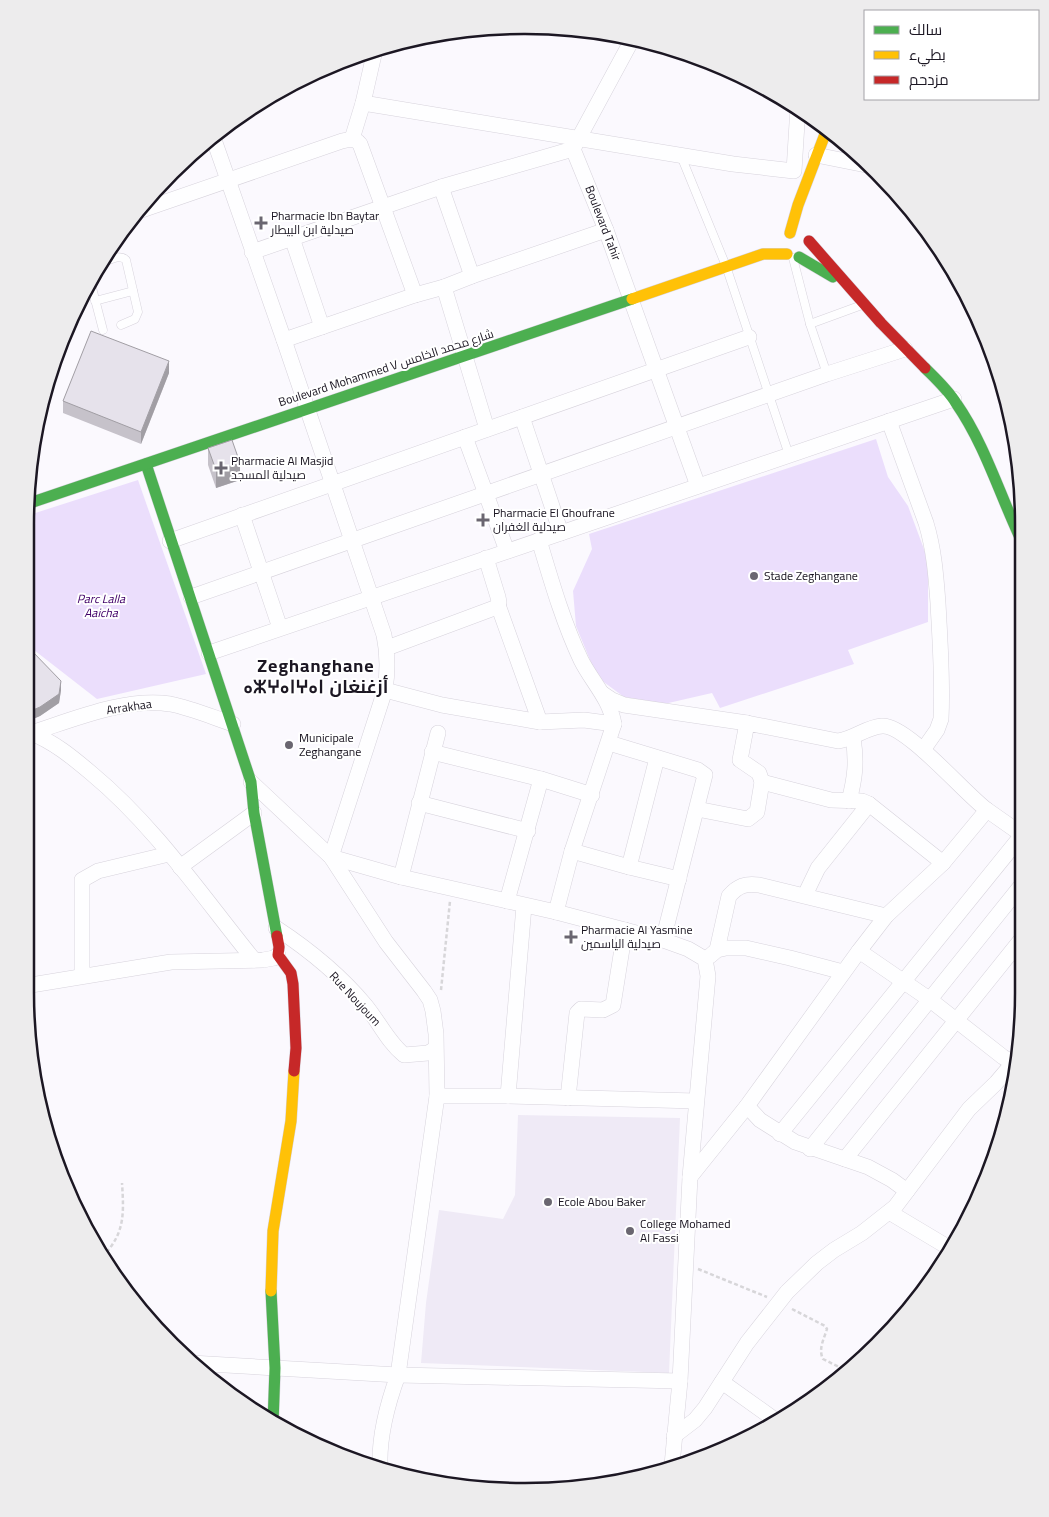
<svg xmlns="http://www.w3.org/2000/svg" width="1049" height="1517" font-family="Georgia,Cairo,'Noto Sans Tifinagh',serif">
	<rect width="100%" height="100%" fill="#fbf9fe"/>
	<path fill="#efeaf6" d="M518 1115 680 1118 669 1373 421 1363 426 1303 439 1210 503 1219 515 1195Z"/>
	<g fill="#ebdefc">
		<path d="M876 439 888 477 908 506 928 560V622L848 650 854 664 720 708 712 693 664 704 624 697 597 677 576 626 573 591 592 549 589 534Z"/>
		<path d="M138 480 206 674 97 699 25 643 26 516Z"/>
	</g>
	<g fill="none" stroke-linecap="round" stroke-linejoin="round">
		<g stroke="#d7d3dc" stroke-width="9">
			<g id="lane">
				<path d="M681 156 726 266 789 455"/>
				<path d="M793 258 810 324 827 374"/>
				<path d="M100 264C108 261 119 253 126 260L138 312 135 319 121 325"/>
				<path d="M90 280 103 330"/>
				<path d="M95 301 133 291"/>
				<path d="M810 324 862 305"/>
			</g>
		</g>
		<g stroke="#d7d3dc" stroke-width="16">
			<g id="street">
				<path d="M375 50 363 103 733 164 794 171 798 107"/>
				<path d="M213 137 284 340 384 635C388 654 388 670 385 690L331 857"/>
				<path d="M352 139 363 103"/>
				<path d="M573 149 606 230 698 486"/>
				<path d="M816 155 871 166"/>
				<path d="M441 187 472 276"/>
				<path d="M142 210 342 141C350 139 355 138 360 144L415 295"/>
				<path d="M292 238 322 327"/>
				<path d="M252 252 441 187 573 149 633 38"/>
				<path d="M444 287 487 429"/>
				<path d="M284 340 415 295 444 287 472 276 606 230"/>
				<path d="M522 417 561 533"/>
				<path d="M889 421 926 523C934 549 936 576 938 603 940 642 943 680 941 719L937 730 923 750"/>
				<path d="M465 437 507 551"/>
				<path d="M242 515 280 628"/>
				<path d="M539 540C551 580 563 622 581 660 592 682 610 699 614 724L572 851 556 912"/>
				<path d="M170 541 749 337"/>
				<path d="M191 597 827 374 905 349"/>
				<path d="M498 605 540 722"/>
				<path d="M387 648 497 607 499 602 498 597 486 558"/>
				<path d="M209 653 954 399"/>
				<path d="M385 690 442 705 540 722 584 720 614 724"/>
				<path d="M603 694 612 700 624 705 747 723"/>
				<path d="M26 732 31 733C72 720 126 697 170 704 191 708 212 717 233 724"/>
				<path d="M31 733C54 742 72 757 91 773 155 826 202 896 254 960"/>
				<path d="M609 743 698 770 705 775 663 940"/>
				<path d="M432 752 541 779 592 795"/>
				<path d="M251 782 331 857 386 942 424 991 430 1000 433 1011 436 1034 437 1096 398 1375C387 1405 379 1435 380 1466"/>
				<path d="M762 782 831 800 862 801 869 804 943 863"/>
				<path d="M849 801C855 778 857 762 853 738"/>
				<path d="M419 803 528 831"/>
				<path d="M987 810 1024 836"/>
				<path d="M572 851 629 867 679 879"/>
				<path d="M331 857 401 877 556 912 663 940 688 949 705 959 708 976 690 1177 680 1381 672 1465"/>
				<path d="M180 867 254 813"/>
				<path d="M629 867 657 758"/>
				<path d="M401 877 438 733"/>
				<path d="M805 895 818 868 869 804"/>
				<path d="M507 901 541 779"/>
				<path d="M276 928C308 949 341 976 366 1006 379 1022 388 1042 404 1055L428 1053 435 1049"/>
				<path d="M717 950 729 896C738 886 745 883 759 885L886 916"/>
				<path d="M859 951 929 999 1003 1057 1017 1065"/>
				<path d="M710 956 717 950 726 948H746L790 958 843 972"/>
				<path d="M82 976V880L98 871 169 854"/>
				<path d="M25 986 171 962 263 960 274 958 278 955"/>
				<path d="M437 1096H508L696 1101"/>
				<path d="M508 1096 524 906"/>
				<path d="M568 1098 577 1013 581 1009 603 1010 613 1005 625 930"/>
				<path d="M747 1106 760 1120 795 1142 868 1167 892 1180 907 1191"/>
				<path d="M780 1134 1022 835"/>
				<path d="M810 1149 1024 882"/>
				<path d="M845 1159 1024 936"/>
				<path d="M690 1177 747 1106 859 951 886 916 943 863 987 810C965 794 906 724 882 726 866 727 854 739 838 741L747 723 740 760 759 773 762 782 757 812 748 819 697 809"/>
				<path d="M889 1212 951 1249"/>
				<path d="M191 1363 398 1375 680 1381"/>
				<path d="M722 1382 778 1422"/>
				<path d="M674 1436 695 1420 705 1408 747 1343 787 1292 817 1263 834 1250 862 1233 895 1207 969 1109 996 1083 1013 1063"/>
			</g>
		</g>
		<g stroke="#d7d3dc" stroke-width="12">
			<g id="fast">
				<path d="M799 257 833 277"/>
				<path d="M925 368C936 379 948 390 956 403 986 446 1001 499 1024 546"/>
				<path d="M146 464 251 782 254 813 277 936"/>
				<path d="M27 504 632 299"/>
				<path d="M271 1291 275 1368 273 1424"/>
			</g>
		</g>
		<g stroke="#d7d3dc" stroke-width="12">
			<g id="slow">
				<path d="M790 233 798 205 827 129"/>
				<path d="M632 299 763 254H787"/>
				<path d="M271 1291 273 1231 291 1121 294 1071"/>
			</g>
		</g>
		<g stroke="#d7d3dc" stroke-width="12">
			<g id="jam">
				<path d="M809 241 881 323 925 368"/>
				<path d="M277 936 279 947 278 955 291 973 293 984 296 1048 294 1071"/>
			</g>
		</g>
		<g stroke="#d7d6d9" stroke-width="2.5" stroke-dasharray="4 2.5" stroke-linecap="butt">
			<path d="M441 990 450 901"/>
			<path d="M102 1257C125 1234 124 1214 122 1183"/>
			<path d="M698 1269 767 1297"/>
			<path d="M792 1309 825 1326 827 1329C824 1339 818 1349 823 1359L847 1371"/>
		</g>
		<use href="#lane" stroke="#fefeff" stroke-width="8"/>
		<use href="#street" stroke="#fefeff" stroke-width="15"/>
		<use href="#fast" stroke="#4caf50" stroke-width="11"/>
		<use href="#slow" stroke="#ffc107" stroke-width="11"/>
		<use href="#jam" stroke="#c62828" stroke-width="11"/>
	</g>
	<g fill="#c6c2ca">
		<path d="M169 373 141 444 63 413V401Z"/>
		<path d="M208 448 240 480 216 488 208 465Z"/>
		<path d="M25 655 61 690 59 703 40 716 33 719 25 716Z"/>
	</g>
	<g fill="#a19ea4">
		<path d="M169 361V373L141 444V432Z"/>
		<path d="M240 463V480L216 488V470Z"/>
		<path d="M61 681V690L59 703 40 716 33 719V710Z"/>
	</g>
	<g fill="#e6e2eb" stroke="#a19ea4">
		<path d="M91 331 169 361 141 432 63 401Z"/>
		<path d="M232 440 240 463 216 470 208 448Z"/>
		<path d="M31 650 61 681 59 694 40 707 33 710 25 707V655Z"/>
	</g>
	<g fill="#6a6670" stroke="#fff" stroke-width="2">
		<path d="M258.5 215.5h5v5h5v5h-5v5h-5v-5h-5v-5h5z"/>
		<path d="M218.5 460.5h5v5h5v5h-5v5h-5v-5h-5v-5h5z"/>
		<path d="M480.5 512.5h5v5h5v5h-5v5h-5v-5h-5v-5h5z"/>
		<circle cx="754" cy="576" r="5"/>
		<circle cx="289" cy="745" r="5"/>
		<path d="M568.5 929.5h5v5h5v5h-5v5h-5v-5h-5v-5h5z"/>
		<circle cx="548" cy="1202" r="5"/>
		<circle cx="630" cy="1231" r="5"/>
	</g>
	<g text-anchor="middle" stroke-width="4" stroke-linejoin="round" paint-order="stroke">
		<g font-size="12" fill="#1c1723" stroke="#fff" text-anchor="start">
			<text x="271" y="220">Pharmacie Ibn Baytar<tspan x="271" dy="14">صيدلية ابن البيطار</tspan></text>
			<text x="231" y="465">Pharmacie Al Masjid<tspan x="231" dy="14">صيدلية المسجد</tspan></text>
			<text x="493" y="517">Pharmacie El Ghoufrane<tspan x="493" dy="14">صيدلية الغفران</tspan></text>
			<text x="764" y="580">Stade Zeghangane</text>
			<text x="299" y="742">Municipale<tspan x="299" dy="14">Zeghangane</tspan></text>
			<text x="581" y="934">Pharmacie Al Yasmine<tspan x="581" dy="14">صيدلية الياسمين</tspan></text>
			<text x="558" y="1206">Ecole Abou Baker</text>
			<text x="640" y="1228">College Mohamed<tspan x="640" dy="14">Al Fassi</tspan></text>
		</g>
		<g font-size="12" fill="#1c1723" stroke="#fff">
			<text transform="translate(603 223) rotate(69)" y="4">Boulevard Tahir</text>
			<text transform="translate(386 368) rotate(-18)" y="4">Boulevard Mohammed V شارع محمد الخامس</text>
			<text transform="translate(129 707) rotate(-8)" y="4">Arrakhaa</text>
			<text transform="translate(355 999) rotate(47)" y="4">Rue Noujoum</text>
		</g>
		<g font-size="12" font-style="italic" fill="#400067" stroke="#fff">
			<text x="101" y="603">Parc Lalla<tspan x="101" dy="14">Aaicha</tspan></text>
		</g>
		<g font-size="18" font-weight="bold" letter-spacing="1" fill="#1c1723" stroke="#fff">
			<text x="316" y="672">Zeghanghane<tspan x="316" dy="21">ⴰⵣⵖⴰⵏⵖⴰⵏ أزغنغان</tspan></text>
		</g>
	</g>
	<path d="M0 0H1049V1517H0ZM524 34H525A490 490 0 0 1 1015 524V993A490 490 0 0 1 525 1483H524A490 490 0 0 1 34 993V524A490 490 0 0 1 524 34Z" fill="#edeced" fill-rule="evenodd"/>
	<path fill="none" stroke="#1c1723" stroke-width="2.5" d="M524 34H525A490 490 0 0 1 1015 524V993A490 490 0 0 1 525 1483H524A490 490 0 0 1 34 993V524A490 490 0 0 1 524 34Z"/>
	<rect x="864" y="10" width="175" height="90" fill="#ffffff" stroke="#a4a2a7"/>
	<rect x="874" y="26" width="25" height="8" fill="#4caf50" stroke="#a4a2a7"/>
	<text x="909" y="35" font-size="15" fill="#1c1723">سالك</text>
	<rect x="874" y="51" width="25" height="8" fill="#ffc107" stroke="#a4a2a7"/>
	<text x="909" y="60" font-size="15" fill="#1c1723">بطيء</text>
	<rect x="874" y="76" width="25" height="8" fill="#c62828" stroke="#a4a2a7"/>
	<text x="909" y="85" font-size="15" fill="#1c1723">مزدحم</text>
</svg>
